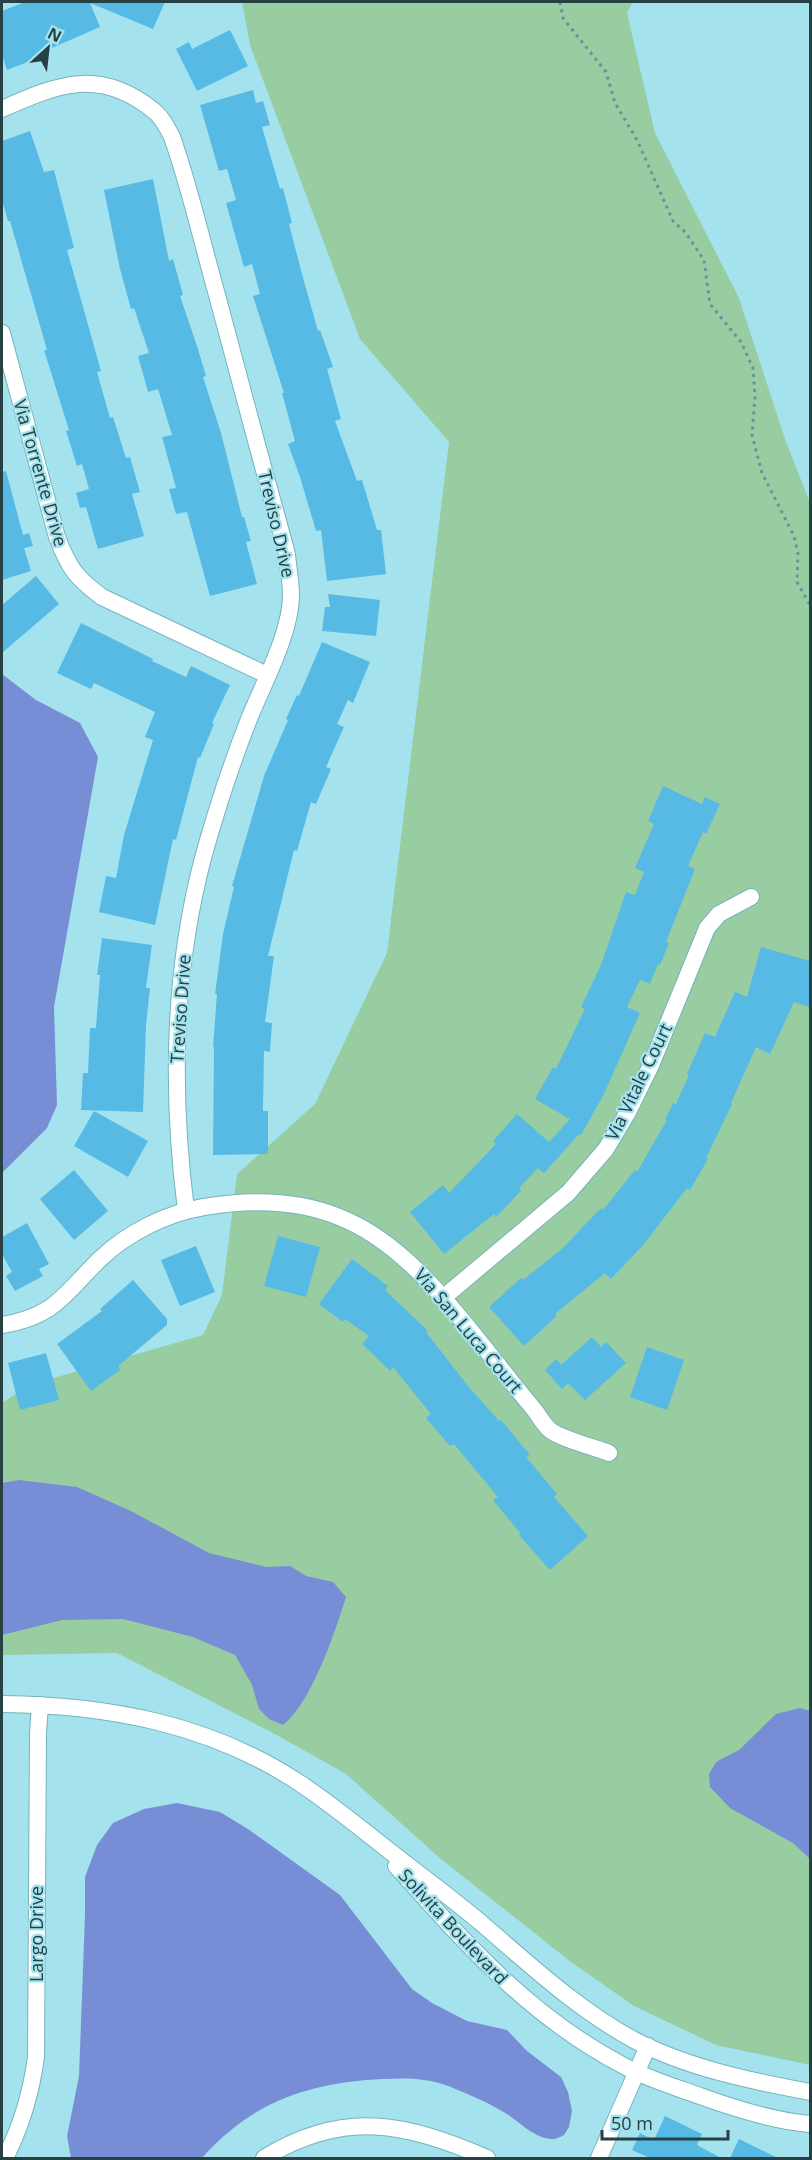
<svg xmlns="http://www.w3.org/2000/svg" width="812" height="2160" font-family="'Open Sans',sans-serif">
	<rect width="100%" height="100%" fill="#a4e3ee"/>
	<path fill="#98cca1" d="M242 2H633L627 13 655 133 739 298 785 439 810 503V2065L716 2045 634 2006 571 1962 441 1859 346 1774 273 1733 117 1653 2 1655V1403L29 1385 203 1335 222 1295 237 1174 315 1104 387 953 449 442 360 339 250 45Z"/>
	<g fill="#778ed6">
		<path d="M2 674 36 700 80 723 98 757 54 1007 57 1105 47 1128 2 1173Z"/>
		<path d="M19 1480 77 1487 131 1511 209 1553 266 1567 290 1566 306 1576 333 1582 346 1597C335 1632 312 1702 283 1725L269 1719 259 1709 252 1685 235 1655 193 1637 123 1619 62 1620 2 1635V1483Z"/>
		<path d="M800 1708 810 1711V1859L793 1843 730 1808 710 1787 709 1774 716 1762 739 1750 776 1714Z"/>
		<path d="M177 1803 220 1812 248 1829 340 1895 412 1989 432 2003 467 2021 507 2030 527 2051 561 2077 568 2092 572 2111 569 2127 564 2135C560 2137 555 2140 551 2139 532 2138 516 2118 500 2110 485 2101 467 2094 451 2087 428 2078 407 2078 384 2079 310 2082 251 2102 202 2158H71L67 2136 79 2076 85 1915V1877L97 1845 113 1823 144 1809Z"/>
	</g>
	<g fill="#57bae5">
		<path d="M25 2H165L153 29 90 3 100 27 45 51 46 55 7 70 2 55V11Z"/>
		<path d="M230 30 248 66 197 91 176 49 189 42 192 49Z"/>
		<path d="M253 90 256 103 263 101 270 125 262 127 280 189 283 188 292 223 289 224 302 274 318 331 320 330 333 367 327 369 341 419 335 421 357 481 362 480 377 530H381L386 574 327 581 321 530 316 531 300 477 288 444 295 441 282 393H284L253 296 260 294 252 264 244 267 226 203 236 200 227 169 219 171 200 105Z"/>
		<path d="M30 131 44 172 54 170 74 248 67 250 101 371 97 372 110 418 113 417 126 458 130 457 140 492 132 494 144 536 98 549 86 507 80 508 76 493 89 489 82 464 77 466 66 431 69 430 44 350H47L10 221H8L2 200V141Z"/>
		<path d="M153 179 169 261 173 259 183 295 180 296 197 346 206 376 203 377 221 433 242 517H244L251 541 246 542 257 584 210 596 187 512 176 514 169 489 176 488 162 437 172 435 158 389 148 392 138 356 149 353 134 308 131 309 120 269 104 190Z"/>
		<path d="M6 471 23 535 29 533 33 546 24 548 31 571 2 580V472Z"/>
		<path d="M36 576 59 604 2 653V605Z"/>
		<path d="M328 594 380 600 376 636 322 631 325 607H330Z"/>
		<path d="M81 623 153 659 152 661 186 677 191 666 230 685 212 723 214 724 200 758 198 757 176 840 173 839 155 925 99 912 106 876 116 878 124 835 153 740 145 737 155 712 94 683 91 689 57 673Z"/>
		<path d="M322 642 370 662 353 703 348 700 337 724 344 727 326 767 331 769 316 804 311 802 297 851 294 850 268 956H274L265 1022 272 1023 270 1052 264 1051 263 1111H268V1154L213 1155 214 1047H213L217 994H215L223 934 234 887 232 886 264 776 288 720 286 719 297 695 299 696Z"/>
		<path d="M663 786 702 804 705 797 720 804 706 834 703 832 688 866 695 869 666 942 669 943 660 965 658 964 650 984 640 980 627 1007 640 1013 603 1096 581 1135 579 1134 544 1173 538 1168 519 1188 521 1191 496 1217 494 1214 444 1254 410 1212 443 1185 449 1193 496 1144 493 1141 517 1114 549 1142 570 1119 535 1099 553 1067 556 1069 585 1009 581 1007 601 965 626 892 635 895 644 872 635 868 654 824 648 821Z"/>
		<path d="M102 938 152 945 146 988H150L146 1025 143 1112 81 1110 83 1073H88L90 1028H96L100 975H97Z"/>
		<path d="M761 947 810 961V1007L794 1002 770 1054 756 1047 731 1103 732 1104 706 1158 708 1159 690 1190 687 1188 644 1244 611 1279 605 1273 555 1314 557 1316 524 1346 489 1307 521 1278 523 1280 563 1248 601 1208 603 1210 635 1170 637 1172 667 1120H665L673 1103 676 1104 689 1075 687 1074 705 1033 715 1037 735 992 747 997Z"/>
		<path d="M94 1111 148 1141 128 1177 74 1146Z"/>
		<path d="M74 1170 108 1211 74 1240 40 1199Z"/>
		<path d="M27 1223 49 1264 39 1269 43 1276 15 1291 6 1276 12 1272 2 1254V1237Z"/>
		<path d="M278 1236 320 1247 306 1297 264 1286Z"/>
		<path d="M196 1246 215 1292 180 1306 161 1260Z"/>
		<path d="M352 1259 388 1286 385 1290 428 1331 426 1332 468 1386 499 1421 501 1420 530 1455 526 1457 557 1494 554 1497 588 1536 550 1570 519 1535 521 1534 493 1500 498 1497 454 1444 450 1446 426 1418 431 1414 393 1367 390 1371 362 1344 369 1336 345 1319 343 1322 319 1304Z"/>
		<path d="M133 1280 167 1319V1325L118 1366 120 1370 91 1391 57 1344 102 1311 100 1309Z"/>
		<path d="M592 1337 601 1347 606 1342 626 1363 585 1400 568 1383 562 1389 545 1370 556 1359 561 1365Z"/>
		<path d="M647 1347 684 1360 667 1410 630 1397Z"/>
		<path d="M46 1353 59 1400 20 1410 8 1363Z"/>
		<path d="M665 2116 702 2134 697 2145 721 2158H650L632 2150 640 2133 654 2140Z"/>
		<path d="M739 2139 778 2158H730Z"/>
	</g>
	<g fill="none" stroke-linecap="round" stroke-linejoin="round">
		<g stroke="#76b3be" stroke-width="18">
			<g id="minor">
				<path d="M2 109C58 84 100 67 154 111 161 116 168 129 172 137 190 188 202 242 217 295 240 381 263 468 287 554 288 567 291 582 291 595 291 633 263 684 249 719 231 765 216 811 203 858 173 972 171 1093 186 1210"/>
				<path d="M2 333 57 537C69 568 75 577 102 597L267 675"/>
				<path d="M444 1297 568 1193 606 1149 628 1112 651 1065 707 928 719 914 751 897"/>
				<path d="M2 1325C55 1317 65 1293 100 1259 127 1233 167 1213 204 1207 356 1182 414 1259 499 1366 511 1382 524 1397 536 1412 540 1418 545 1426 550 1430 559 1438 596 1448 609 1453"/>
				<path d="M2 1704C108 1705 211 1724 301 1784 334 1806 365 1832 396 1856 424 1878 453 1899 480 1922 529 1964 577 2009 634 2040 688 2068 751 2081 810 2092"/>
				<path d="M396 1866C465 1943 530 2017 624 2066 648 2079 675 2087 700 2096 733 2108 776 2121 810 2124"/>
				<path d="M5 2158C22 2125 31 2094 36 2057L38 1733 40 1705"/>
				<path d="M264 2158C344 2109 406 2123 487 2158"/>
				<path d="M599 2158 648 2046"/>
			</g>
		</g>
		<path stroke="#67949c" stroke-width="3" stroke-dasharray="3 4.5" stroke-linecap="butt" d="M560 2 563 18 606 72 615 103 637 140 673 221 685 232 704 260 710 304 741 342 753 368 755 397 752 435 762 473 794 536 798 554 797 582 810 605"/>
		<use href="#minor" stroke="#fff" stroke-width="16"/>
	</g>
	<g text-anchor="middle" stroke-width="4.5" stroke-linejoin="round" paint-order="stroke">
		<g font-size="18" fill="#264044" stroke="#a4e3ee">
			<text transform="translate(40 473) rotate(74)" y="6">Via Torrente Drive</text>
			<text transform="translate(276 524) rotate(77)" y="6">Treviso Drive</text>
			<text transform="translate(181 1009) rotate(-86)" y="6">Treviso Drive</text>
			<text transform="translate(639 1082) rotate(-64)" y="6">Via Vitale Court</text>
			<text transform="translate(468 1331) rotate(50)" y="6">Via San Luca Court</text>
			<text transform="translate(453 1927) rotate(47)" y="6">Solivita Boulevard</text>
			<text transform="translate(37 1934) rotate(-90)" y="6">Largo Drive</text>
		</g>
	</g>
	<rect width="812" height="2160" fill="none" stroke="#264044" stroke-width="6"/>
	<g transform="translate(48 48) rotate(27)" stroke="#a4e3ee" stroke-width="4.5" paint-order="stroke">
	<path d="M0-4.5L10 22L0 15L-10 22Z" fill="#264044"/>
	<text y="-9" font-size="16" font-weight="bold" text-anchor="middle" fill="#264044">N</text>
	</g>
	<path d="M602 2130v9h126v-9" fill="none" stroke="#264044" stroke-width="3"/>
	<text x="611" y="2130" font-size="18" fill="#264044" stroke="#a4e3ee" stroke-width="4.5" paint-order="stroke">50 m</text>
</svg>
